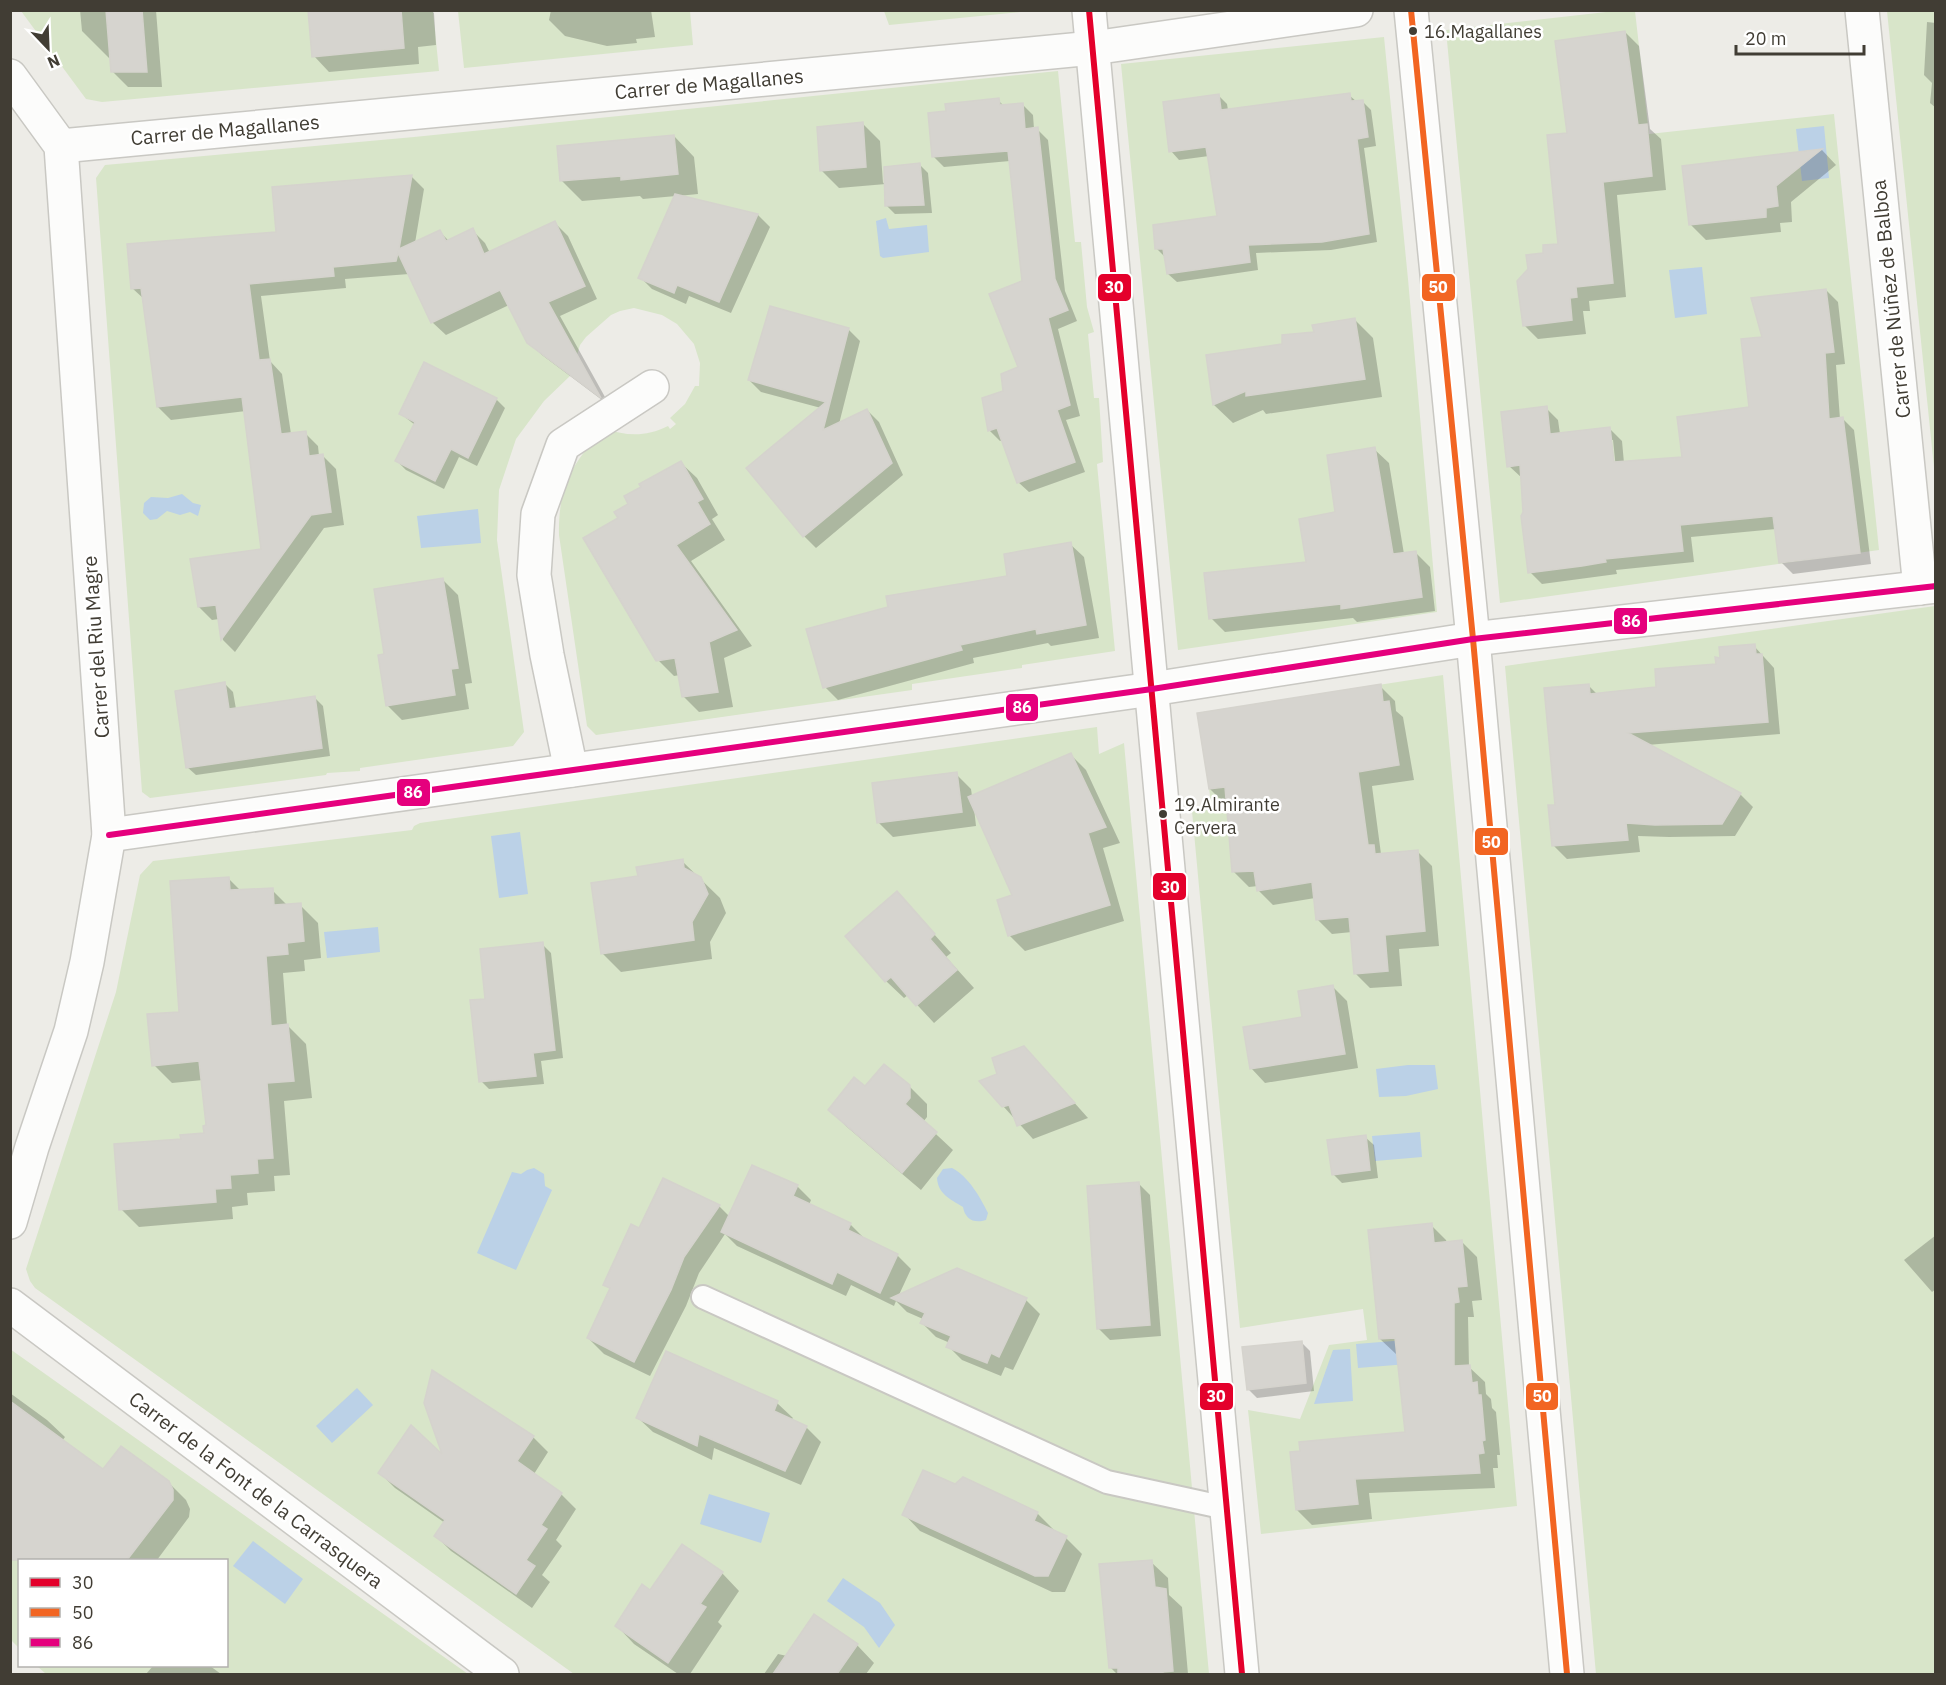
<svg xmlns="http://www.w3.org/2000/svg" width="1946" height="1685" font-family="'IBM Plex Sans',sans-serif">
	<rect width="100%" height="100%" fill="#edece7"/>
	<g fill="#d8e5c9">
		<path d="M21 11H433L439 71 102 102 86 99Z"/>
		<path d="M458 11H690L693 45 464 68Z"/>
		<path d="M884 11V10L1030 11 889 25Z"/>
		<path d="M1615 11H1635L1649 134 1834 114 1879 550 1500 603 1446 30Z"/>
		<path d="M1887 11H1935V477Z"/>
		<path d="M1384 37 1408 279 1437 612 1178 650 1121 64Z"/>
		<path d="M1058 71 1075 242H1081L1087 307 1094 332 1088 334 1094 398H1099L1103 462 1097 464 1115 651 1022 665V668L912 684V690L596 735 587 726 559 535C558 487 572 462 605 429 627 436 646 437 668 426L670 429 676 424 670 418 685 404 695 386H699L700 363 694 344 677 324 662 315 634 308 620 311 611 315 586 337 580 345 571 375 544 401 516 439 499 490 497 540 524 732 513 746 360 768V771L327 773 326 775 150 798 142 792 96 178 105 165 414 137Z"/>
		<path d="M1935 606V1674H1596L1505 666Z"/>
		<path d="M1443 675 1517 1506 1261 1534 1248 1410 1300 1419 1329 1345 1367 1340 1363 1309 1240 1328 1192 811 1212 808 1197 713Z"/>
		<path d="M1097 727 1099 754 1124 743 1209 1674H574L35 1288 30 1281 26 1269 116 992 140 875 153 861 412 830 414 826 420 823Z"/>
		<path d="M10 1349 468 1674H46L37 1666H226V1560H20L19 1648 10 1639Z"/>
	</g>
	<g fill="#bbd1e7">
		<path d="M1824 126 1829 178 1802 181 1796 129Z"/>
		<path d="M886 218 889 229 927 225 929 252 883 258 880 256 876 221Z"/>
		<path d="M1702 267 1707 314 1675 318 1669 270Z"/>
		<path d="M182 494 193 503 201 505 198 516 190 512 180 515 167 511 157 519 150 520 143 513 144 503 151 497 168 498Z"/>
		<path d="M478 509 481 543 421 548 417 516Z"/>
		<path d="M520 832 528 894 499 898 491 836Z"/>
		<path d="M378 927 380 952 327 958 324 932Z"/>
		<path d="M1408 1065H1435L1438 1089 1406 1096 1379 1097 1376 1069Z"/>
		<path d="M1420 1132 1422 1157 1375 1161 1372 1136Z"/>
		<path d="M534 1168 544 1174 545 1186 552 1190 516 1270 477 1253 512 1172 521 1174 527 1170Z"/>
		<path d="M952 1168C969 1177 980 1197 988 1213L986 1220C974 1224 965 1219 963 1207 950 1199 938 1194 937 1178L943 1169Z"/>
		<path d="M1406 1340 1408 1364 1358 1368 1356 1344Z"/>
		<path d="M1350 1349 1353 1401 1314 1404 1333 1350Z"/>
		<path d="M357 1388 373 1405 332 1443 316 1426Z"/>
		<path d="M709 1494 770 1513 761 1543 700 1524Z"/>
		<path d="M253 1541 303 1579 285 1604 233 1566Z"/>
		<path d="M843 1578 880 1603 895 1625 879 1648 864 1627 827 1601Z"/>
	</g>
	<g fill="#0003" fill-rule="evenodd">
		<path d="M80 10H156L162 87H128L112 71 111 58H109L82 31Z"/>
		<path d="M310 10H431L434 13 436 45 418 47 419 64 329 72 314 56Z"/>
		<path d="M551 10H651L655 37 636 39 637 43 607 46 565 36 549 20Z"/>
		<path d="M1927 22 1936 23V108L1930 103 1932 83 1924 75Z"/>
		<path d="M1625 32 1639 46 1650 129 1661 139 1666 190 1617 195 1626 297 1589 301 1590 311H1583L1586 334 1538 339 1524 325 1545 254 1559 245 1569 134Z"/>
		<path d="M1349 95 1357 102 1362 101 1371 110 1376 146 1364 148 1377 242 1331 250 1256 253 1258 270 1177 282 1168 274 1166 258 1156 248 1219 217 1209 156 1179 160 1171 151 1219 96 1227 104 1228 110Z"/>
		<path d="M998 100 1004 106 1022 104 1033 115 1034 129H1037L1048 140 1065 291 1077 321 1058 329 1080 416 1066 420 1085 472 1029 492 1018 482 1003 440 1000 441 989 430 1005 392 1020 368 1024 282 1010 161 944 167 933 156Z"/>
		<path d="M862 123 880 141 883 183 920 165 928 173 932 213 895 214 886 205V184L839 188 821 170Z"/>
		<path d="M674 136 694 157 698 194 678 196 758 215 770 227 731 313 689 296 686 304 652 289 640 277 676 196 643 199 640 196 582 201 561 180Z"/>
		<path d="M1822 150 1836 165 1791 202 1792 222 1780 223 1781 232 1706 240 1691 225 1684 167Z"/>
		<path d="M411 176 424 189 415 243 440 232 449 241 472 230 485 243 490 253 555 223 568 236 597 299 560 316 610 406 542 355 528 342 509 305 446 335 432 322 409 274 345 279 346 288 261 296 270 361 282 374 291 434 305 433 318 446 319 456H323L336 469 344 525 324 528 235 652 223 640 219 619 212 620 199 607 263 550 246 411 171 420 158 407 144 299 132 288 278 234Z"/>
		<path d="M1826 290 1838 302 1845 364 1836 365 1840 419 1842 418 1854 430 1871 564 1793 574 1781 562 1776 529 1691 537 1694 562 1616 570 1617 574 1542 584 1530 572 1522 478 1509 466 1546 408 1558 420 1560 434 1610 429 1622 441 1624 463 1684 458 1751 409 1764 338ZM1610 440H1613L1616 469 1613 470Z"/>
		<path d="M1355 320 1373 338 1382 397 1266 414 1263 410 1233 423 1214 405 1208 356 1284 345Z"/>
		<path d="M848 329 860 341 839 424 867 410 879 422 903 475 816 548 804 536 821 408 761 392 749 380Z"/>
		<path d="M425 364 496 399 505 408 477 466 459 457 444 489 406 470 397 461 415 425 401 414Z"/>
		<path d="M1374 449 1389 463 1404 554 1416 553 1430 567 1435 611 1357 622 1353 618 1225 632 1211 618 1308 564Z"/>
		<path d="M681 463 697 478 718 515 712 519 725 540 691 561 752 646 724 658 733 707 699 712 683 696 680 675 674 676 658 660 620 519 630 504Z"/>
		<path d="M1070 544 1084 557 1099 638 1051 646 1048 643 973 658 974 663 838 700 825 687 1009 577Z"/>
		<path d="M443 580 458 595 472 683 465 684 469 709 402 720 387 705 386 655Z"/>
		<path d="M1754 646 1774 668 1780 734 1647 745 1740 794 1753 807 1735 836 1669 837 1638 836 1640 852 1567 859 1554 846 1557 806 1588 685 1598 695 1658 689 1717 665 1722 659Z"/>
		<path d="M225 684 233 692 236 709 314 697 323 706 330 756 196 775 187 767Z"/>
		<path d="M1380 686 1395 701 1396 711 1403 717 1414 780 1372 786 1381 854 1417 851 1432 866 1439 946 1399 949 1402 986 1370 988 1356 974 1352 932 1332 934 1317 919 1315 898 1273 905 1258 890V886L1249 887 1234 872 1228 803 1225 804 1210 789Z"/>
		<path d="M1071 755 1086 770 1120 843 1103 848 1124 921 1025 951 1009 935 1014 896 974 808 976 826 893 837 878 822 956 774 971 789 972 796Z"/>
		<path d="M682 861 720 898 726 913 710 942 712 959 621 972 602 953 639 877Z"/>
		<path d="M229 879 241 891 272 890 288 906 300 905 318 923 321 958 304 960 305 971 283 973 287 1025 306 1044 312 1098 284 1101 290 1175 274 1176 275 1191 247 1193 248 1205 232 1207 233 1219 139 1227 121 1209 182 1140 206 1134 208 1127 203 1080 172 1083 154 1065 181 1013Z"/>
		<path d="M897 893 951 953 946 957 974 988 934 1023 908 995 904 998 886 981Z"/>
		<path d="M542 944 551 953 563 1058 541 1061 544 1084 489 1089 481 1081 487 1000Z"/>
		<path d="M1333 987 1347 1001 1358 1068 1265 1083 1251 1068 1304 1019Z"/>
		<path d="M1038 1062 1088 1118 1033 1139 1003 1106Z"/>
		<path d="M909 1086 927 1104V1117L923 1122 953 1150 921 1190 847 1127 830 1110 866 1088Z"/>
		<path d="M1365 1137 1374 1145 1378 1178 1342 1183 1333 1174Z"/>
		<path d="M1138 1183 1150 1195 1161 1336 1110 1340 1098 1328Z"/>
		<path d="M797 1186 811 1200 809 1205 850 1224 864 1238 897 1255 911 1269 898 1297 1026 1300 1040 1314 1013 1370 1005 1367 1001 1376 962 1360 948 1346 950 1343 936 1337 922 1323 923 1319 907 1312 896 1301 894 1306 851 1285 846 1296 737 1246 725 1234 699 1273 686 1306 650 1376 604 1354 588 1338 611 1290 605 1284 640 1230 719 1206 730 1217Z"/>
		<path d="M1431 1225 1446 1240 1447 1243 1462 1242 1477 1257 1482 1300 1472 1301 1474 1317H1468L1469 1367 1485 1382 1486 1394 1491 1399 1492 1408 1496 1412 1500 1455H1497L1498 1468H1493L1495 1488 1369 1493 1372 1519 1312 1525 1297 1510 1406 1433 1398 1353 1396 1354 1380 1339Z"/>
		<path d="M1936 1235V1289L1932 1292 1904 1260Z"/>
		<path d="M1301 1342 1310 1351 1314 1391 1257 1398 1248 1389Z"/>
		<path d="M667 1353 777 1403 793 1418 791 1420 806 1427 821 1442 801 1485 714 1448 712 1460 653 1432 637 1417Z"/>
		<path d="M10 1393 47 1420 65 1437 62 1441 103 1471 168 1482 186 1500 190 1509 189 1517 157 1560H33L35 1558 10 1540Z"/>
		<path d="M533 1437 548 1452 534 1474 561 1494 576 1509 556 1540 562 1546 542 1575 550 1582 532 1608 451 1551 436 1536 445 1523 395 1488 380 1473 445 1459Z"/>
		<path d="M964 1478 1037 1513 1054 1530 1053 1532 1066 1538 1082 1554 1065 1592H1052L920 1531 904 1514 955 1486Z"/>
		<path d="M1151 1562 1168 1578 1169 1595 1182 1607 1188 1674H1117L1110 1667Z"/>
		<path d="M722 1573 739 1591 718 1622 722 1626 690 1674H678L634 1644 617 1626 650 1592Z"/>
		<path d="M857 1645 874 1663 866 1674H764L778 1654 787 1656Z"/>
		<path d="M153 1666H210L221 1674H146Z"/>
	</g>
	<g fill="#d6d4cf" stroke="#d5d3cd" stroke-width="1.5">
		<path d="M106 10H142L147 72H111Z"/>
		<path d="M308 10H401L404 48 312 57Z"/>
		<path d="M1625 31 1638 125 1647 124 1652 176 1603 182 1613 283 1576 287 1577 297 1570 298 1572 320 1523 326 1517 281 1528 269 1526 255 1543 253V245L1558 244 1547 135 1567 133 1555 41Z"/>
		<path d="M1350 93 1351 101 1363 100 1368 137 1357 139 1369 234 1322 242 1248 245 1250 262 1167 274 1163 249H1155L1153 225 1217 216 1206 147 1169 152 1163 102 1219 94 1221 110Z"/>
		<path d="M999 98 1000 105 1023 103 1025 129 1038 127 1055 279 1068 310 1048 318 1070 405 1057 410 1075 462 1017 483 997 428 988 431 982 398 1003 391 1001 374 1018 367 989 294 1022 281 1008 151 932 157 928 113 946 111 945 104Z"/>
		<path d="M863 122 866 167 820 171 817 127Z"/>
		<path d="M674 135 678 174 621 180V176L560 181 557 146Z"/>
		<path d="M1822 149 1776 186 1778 206 1766 208V217L1689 225 1682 166Z"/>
		<path d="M920 163 924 205 885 206 884 167Z"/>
		<path d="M412 175 399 249 440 230 446 241 473 228 484 254 555 221 585 286 548 302 601 398 527 343 500 290 431 323 398 253 396 261 333 267 334 276 249 284 259 360 270 359 281 434 306 431 309 456 323 454 331 512 311 515 221 640 216 605 198 607 190 559 261 549 242 397 157 407 141 288 131 289 127 244 276 232 272 187Z"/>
		<path d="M675 194 758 214 719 302 677 285 674 293 638 278Z"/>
		<path d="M1826 289 1834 352 1825 353 1829 419 1843 417 1860 553 1779 563 1773 516 1680 525 1683 551 1605 559 1606 562 1582 566 1528 573 1521 516 1523 512 1520 465 1507 467 1501 412 1547 406 1550 434 1610 427 1614 462 1682 457 1677 417 1749 407 1741 339 1762 337 1751 298Z"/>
		<path d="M770 306 849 328 823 430 867 409 892 463 803 537 746 468 826 402 748 380Z"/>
		<path d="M1355 318 1365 379 1246 396V391L1213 405 1206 355 1282 344V335L1314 332 1312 325Z"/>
		<path d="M424 362 497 398 468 458 451 449 435 481 395 461 415 422 399 414Z"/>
		<path d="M1375 447 1393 554 1416 551 1422 597 1341 609V604L1209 619 1204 573 1306 562 1299 519 1335 512 1327 455Z"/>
		<path d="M681 461 703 499 697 502 710 524 676 545 737 630 709 642 718 692 682 697 675 658 656 661 583 538 618 518 614 512 628 504 624 496 641 487 639 484Z"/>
		<path d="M1071 542 1086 625 1037 634 1036 629 960 645 962 650 823 688 806 629 888 607 886 596 1007 576 1004 554Z"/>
		<path d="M443 578 458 668 451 669 455 695 386 706 378 655 384 654 374 589Z"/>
		<path d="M1755 644 1756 654H1762L1768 722 1628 733 1741 793 1722 824 1655 825 1626 823 1628 840 1552 846 1548 805H1555L1544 688 1589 684 1590 694 1656 687 1655 669 1716 664 1715 657 1720 658 1719 647Z"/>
		<path d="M225 682 229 709 315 696 322 748 186 768 175 691Z"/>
		<path d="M1381 684 1383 702 1389 701 1399 765 1358 772 1368 845H1374L1375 854 1418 850 1425 931 1385 935 1388 971 1354 974 1349 917 1316 920 1312 882 1257 891 1254 871 1232 872 1225 787 1209 789 1197 713Z"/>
		<path d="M1071 753 1106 827 1088 833 1110 905 1008 936 997 900 1012 895 968 797Z"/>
		<path d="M957 772 962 812 877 823 872 783Z"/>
		<path d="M683 859 684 868 701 877 708 894 692 922 694 940 601 954 591 883 638 876 636 867Z"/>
		<path d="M229 877 230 890 273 888 274 905 301 903 304 941 287 943 288 954 266 956 271 1026 288 1024 294 1081 267 1083 273 1158 257 1159 258 1173 230 1175 231 1188 215 1189 216 1202 119 1210 114 1144 181 1139 180 1135 204 1133 203 1126 206 1125 199 1061 152 1066 147 1014 179 1012 170 881Z"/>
		<path d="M897 891 935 934 930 939 957 970 916 1006 891 977 885 982 845 936Z"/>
		<path d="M543 942 555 1050 533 1053 536 1076 479 1082 470 1000 485 999 480 949Z"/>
		<path d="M1333 985 1345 1054 1250 1069 1243 1027 1302 1017 1298 991Z"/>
		<path d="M1024 1046 1075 1103 1017 1126 1009 1105 1002 1107 979 1081 997 1074 992 1058Z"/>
		<path d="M884 1064 910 1085V1098L905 1104 937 1132 902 1173 828 1110 854 1077 865 1086Z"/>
		<path d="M1366 1135 1370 1170 1332 1175 1327 1140Z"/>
		<path d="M752 1165 798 1185 793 1196 851 1223 848 1230 898 1254 880 1293 837 1272 832 1284 721 1232Z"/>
		<path d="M663 1178 720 1205 684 1257 671 1290 634 1362 587 1338 610 1288 603 1285 631 1224 639 1228Z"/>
		<path d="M1139 1182 1150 1325 1097 1329 1087 1186Z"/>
		<path d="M1432 1223 1434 1243 1462 1240 1467 1286 1457 1287 1459 1302 1454 1303V1366L1470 1365 1472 1383 1477 1382 1478 1395H1481L1485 1440 1482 1441 1484 1453 1478 1454 1480 1473 1355 1479 1358 1504 1296 1510 1290 1452 1300 1451 1299 1442 1405 1432 1395 1338 1379 1339 1368 1230Z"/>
		<path d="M957 1268 1027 1298 999 1357 991 1353 987 1363 946 1347 951 1336 920 1323 925 1313 891 1298Z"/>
		<path d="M1302 1341 1306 1383 1247 1390 1242 1347Z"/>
		<path d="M666 1351 778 1401 774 1411 807 1426 785 1471 699 1434 697 1446 636 1418Z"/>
		<path d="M432 1370 534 1436 517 1461 562 1493 541 1525 547 1529 526 1560 535 1566 516 1594 434 1536 445 1520 378 1473 411 1425 442 1454 424 1403Z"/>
		<path d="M10 1401 103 1469 121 1446 169 1481 173 1490V1500L127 1560H10Z"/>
		<path d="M923 1470 955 1484 963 1477 1038 1512 1034 1521 1067 1536 1048 1576H1035L902 1515Z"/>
		<path d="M682 1544 723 1572 700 1604 706 1607 668 1663 615 1626 642 1584 650 1590Z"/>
		<path d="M1152 1560 1155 1587 1166 1589 1173 1671 1163 1672V1674H1118V1668H1109L1099 1564Z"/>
		<path d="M814 1614 858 1644 837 1674H773Z"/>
	</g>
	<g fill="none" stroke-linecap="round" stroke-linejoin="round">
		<g stroke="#c9c8c3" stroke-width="26">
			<path id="service" d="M703 1297 1107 1482 1226 1508"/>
		</g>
		<g stroke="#c9c8c3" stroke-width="36">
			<g id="minor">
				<path d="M1089 10 1242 1674"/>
				<path d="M1411 10 1473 639 1567 1674"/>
				<path d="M1862 10 1920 588"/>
				<path d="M10 76 61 146 109 835 87 962 71 1031 32 1147 10 1222"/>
				<path d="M61 146 1093 48 1356 10"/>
				<path d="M571 770 547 655 534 575 538 514 563 445 652 387"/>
				<path d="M109 835 1152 689 1473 639 1936 586"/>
				<path d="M10 1305 502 1674"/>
			</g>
		</g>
		<use href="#service" stroke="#fcfcfb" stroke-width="22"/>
		<use href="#minor" stroke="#fcfcfb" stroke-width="33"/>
		<g stroke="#fff" stroke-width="10">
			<path id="bus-1" d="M1089 10 1242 1674"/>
		</g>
		<g stroke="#fff" stroke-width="10">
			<path id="bus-2" d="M1411 10 1473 639 1567 1674"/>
		</g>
		<g stroke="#fff" stroke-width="10">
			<path id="bus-3" d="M109 835 1152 689 1473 639 1936 586"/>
		</g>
		<use href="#bus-1" stroke="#e4002b" stroke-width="6"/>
		<use href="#bus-2" stroke="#f26522" stroke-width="6"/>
		<use href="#bus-3" stroke="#e5007d" stroke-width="6"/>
	</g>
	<g fill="#413d34" stroke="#fff" stroke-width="2">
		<circle cx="1413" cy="31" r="5"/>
		<circle cx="1163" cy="814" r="5"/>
	</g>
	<g text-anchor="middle" stroke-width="5" stroke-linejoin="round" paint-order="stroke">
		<g font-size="18" fill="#413d34" stroke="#fff" text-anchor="start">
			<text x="1424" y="38">16.Magallanes</text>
			<text x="1174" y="811">19.Almirante<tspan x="1174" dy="23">Cervera</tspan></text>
		</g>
		<g font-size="20" fill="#413d34" stroke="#fff">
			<text transform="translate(709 84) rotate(-5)" y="7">Carrer de Magallanes</text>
			<text transform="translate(225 130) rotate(-5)" y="7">Carrer de Magallanes</text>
			<text transform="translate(1891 299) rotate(-96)" y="7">Carrer de Núñez de Balboa</text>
			<text transform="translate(96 647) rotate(-94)" y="7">Carrer del Riu Magre</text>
			<text transform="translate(256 1490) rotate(37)" y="7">Carrer de la Font de la Carrasquera</text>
		</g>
	</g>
	<g stroke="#fff" stroke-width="2">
		<rect x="1421" y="273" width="35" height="29" rx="6" fill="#f26522"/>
		<rect x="1097" y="273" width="35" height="29" rx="6" fill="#e4002b"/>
		<rect x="1613" y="607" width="35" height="28" rx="6" fill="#e5007d"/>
		<rect x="1005" y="693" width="34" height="29" rx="6" fill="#e5007d"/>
		<rect x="396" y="778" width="35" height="29" rx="6" fill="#e5007d"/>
		<rect x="1474" y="827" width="35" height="29" rx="6" fill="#f26522"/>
		<rect x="1152" y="872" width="35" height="29" rx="6" fill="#e4002b"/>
		<rect x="1525" y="1382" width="34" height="29" rx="6" fill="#f26522"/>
		<rect x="1199" y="1382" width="35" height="29" rx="6" fill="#e4002b"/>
	</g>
	<g font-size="16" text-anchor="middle" font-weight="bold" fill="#fff">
		<text x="1438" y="293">50</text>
		<text x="1114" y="293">30</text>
		<text x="1631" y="627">86</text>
		<text x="1022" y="713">86</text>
		<text x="413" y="798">86</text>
		<text x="1491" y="848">50</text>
		<text x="1170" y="893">30</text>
		<text x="1542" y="1402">50</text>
		<text x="1216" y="1402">30</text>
	</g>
	<rect width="1946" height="1685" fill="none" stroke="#413d34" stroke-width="24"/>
	<rect x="18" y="1559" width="210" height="108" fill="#ffffff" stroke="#b3b1ae" stroke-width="1.5"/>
	<rect x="30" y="1578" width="30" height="9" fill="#e4002b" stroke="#b3b1ae" stroke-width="1.5"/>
	<text x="72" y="1589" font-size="18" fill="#413d34">30</text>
	<rect x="30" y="1608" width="30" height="9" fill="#f26522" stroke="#b3b1ae" stroke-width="1.5"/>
	<text x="72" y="1619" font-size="18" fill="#413d34">50</text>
	<rect x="30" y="1638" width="30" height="9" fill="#e5007d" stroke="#b3b1ae" stroke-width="1.5"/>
	<text x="72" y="1649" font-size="18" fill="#413d34">86</text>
	<g transform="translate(48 48) rotate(157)" stroke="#ffffff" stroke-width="4.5" paint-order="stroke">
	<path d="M0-4.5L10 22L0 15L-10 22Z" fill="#413d34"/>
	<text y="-9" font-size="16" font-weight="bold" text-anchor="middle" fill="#413d34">N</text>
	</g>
	<path d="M1736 45v9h128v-9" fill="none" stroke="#413d34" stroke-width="3"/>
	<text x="1745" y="45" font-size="18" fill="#413d34" stroke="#ffffff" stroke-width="4.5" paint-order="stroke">20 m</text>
</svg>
